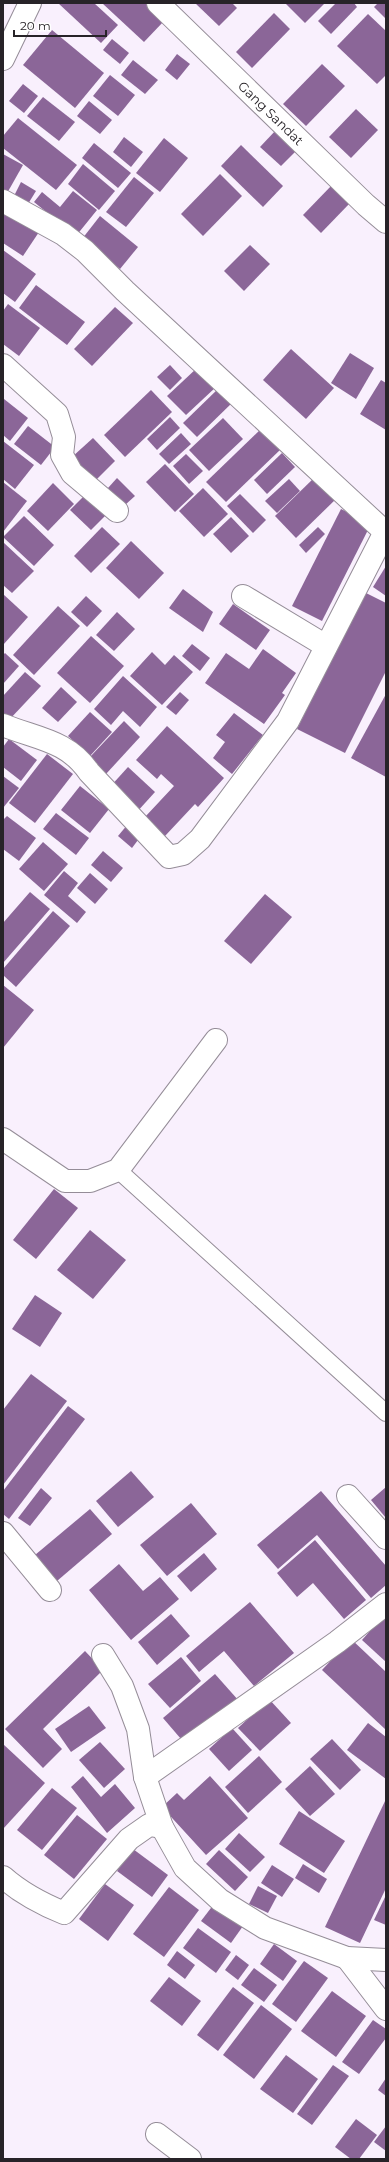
<svg xmlns="http://www.w3.org/2000/svg" width="389" height="2162" font-family="Montserrat,sans-serif">
	<rect width="100%" height="100%" fill="#f9f0fd"/>
	<g fill="#8b6698">
		<path d="M58 3H94L118 25 101 43Z"/>
		<path d="M102 3H145L164 21 144 42Z"/>
		<path d="M195 3H232L237 8 219 26Z"/>
		<path d="M285 3H325L305 23Z"/>
		<path d="M336 3H354L357 7 331 34 318 21Z"/>
		<path d="M378 3H386V19L374 7Z"/>
		<path d="M274 13 290 29 252 68 236 52Z"/>
		<path d="M368 14 386 31V75L377 84 337 46Z"/>
		<path d="M52 30 104 73 75 108 23 65Z"/>
		<path d="M112 39 129 53 120 64 103 50Z"/>
		<path d="M177 54 190 64 177 80 165 70Z"/>
		<path d="M133 60 158 80 145 94 121 75Z"/>
		<path d="M322 64 345 86 306 126 283 104Z"/>
		<path d="M110 75 135 95 118 116 93 96Z"/>
		<path d="M23 84 38 96 24 113 9 101Z"/>
		<path d="M43 97 75 122 59 141 27 116Z"/>
		<path d="M89 101 112 120 100 134 77 116Z"/>
		<path d="M356 109 378 130 351 158 329 137Z"/>
		<path d="M18 118 77 165 56 190 3 148V136Z"/>
		<path d="M276 130 297 150 281 166 260 147Z"/>
		<path d="M124 137 143 152 131 167 113 152Z"/>
		<path d="M164 138 188 158 160 192 136 173Z"/>
		<path d="M94 143 131 173 118 188 82 158Z"/>
		<path d="M241 145 283 186 263 207 221 166Z"/>
		<path d="M3 154 23 165 6 195 3 193Z"/>
		<path d="M83 164 115 191 99 210 68 184Z"/>
		<path d="M220 174 242 196 203 236 181 214Z"/>
		<path d="M134 177 154 193 126 227 106 212Z"/>
		<path d="M21 182 36 191 28 204 14 196Z"/>
		<path d="M332 185 350 203 321 233 303 215Z"/>
		<path d="M73 191 97 210 76 236 34 202 42 192 60 207Z"/>
		<path d="M3 203 41 229 23 256 3 243Z"/>
		<path d="M100 216 138 247 120 269 82 239Z"/>
		<path d="M250 245 270 264 244 291 224 271Z"/>
		<path d="M3 250 36 274 15 302 3 293Z"/>
		<path d="M36 285 85 322 67 345 19 308Z"/>
		<path d="M8 304 40 328 19 356 3 344V311Z"/>
		<path d="M115 307 133 323 92 366 74 349Z"/>
		<path d="M291 349 334 388 306 419 263 380Z"/>
		<path d="M350 353 374 368 356 399 331 383Z"/>
		<path d="M170 365 182 378 170 390 157 377Z"/>
		<path d="M197 368 216 387 186 415 167 396Z"/>
		<path d="M381 380 386 383V430L360 414Z"/>
		<path d="M220 387 234 401 197 437 183 423Z"/>
		<path d="M151 390 172 412 125 457 104 435Z"/>
		<path d="M4 399 28 418 10 441 3 435Z"/>
		<path d="M170 417 180 428 157 450 147 439Z"/>
		<path d="M223 418 243 439 209 471 189 450Z"/>
		<path d="M28 426 55 447 41 465 14 444Z"/>
		<path d="M262 428 281 449 226 502 206 482Z"/>
		<path d="M181 433 191 444 169 464 159 454Z"/>
		<path d="M93 438 115 461 95 481 72 457Z"/>
		<path d="M3 441 34 465 15 489 3 479Z"/>
		<path d="M282 453 295 467 267 494 254 480Z"/>
		<path d="M186 454 203 471 189 484 173 466Z"/>
		<path d="M165 464 194 494 175 512 146 482Z"/>
		<path d="M316 476 337 498 296 538 275 516Z"/>
		<path d="M117 478 135 496 125 505 108 488Z"/>
		<path d="M289 479 300 491 277 513 265 501Z"/>
		<path d="M3 482 27 501 3 532Z"/>
		<path d="M53 483 74 504 48 531 27 511Z"/>
		<path d="M203 488 228 514 204 537 179 511Z"/>
		<path d="M87 493 108 513 91 530 70 510Z"/>
		<path d="M240 494 266 520 253 533 227 506Z"/>
		<path d="M341 509 371 524 322 621 292 606Z"/>
		<path d="M24 516 54 545 34 566 3 537Z"/>
		<path d="M231 517 249 536 231 553 213 534Z"/>
		<path d="M102 527 120 544 91 573 74 556Z"/>
		<path d="M318 527 325 534 306 553 299 545Z"/>
		<path d="M131 541 164 573 139 599 106 568Z"/>
		<path d="M3 542 34 571 12 593 3 585Z"/>
		<path d="M386 566V596L373 587Z"/>
		<path d="M183 589 213 612 203 632 169 608Z"/>
		<path d="M364 592 386 603V671L345 753 297 729Z"/>
		<path d="M3 594 28 617 3 645Z"/>
		<path d="M86 596 102 611 87 627 71 612Z"/>
		<path d="M233 604 270 630 256 650 219 624Z"/>
		<path d="M58 606 80 626 34 675 13 655Z"/>
		<path d="M117 612 135 629 114 651 96 635Z"/>
		<path d="M91 636 124 666 90 703 57 673Z"/>
		<path d="M192 644 210 658 200 671 182 656Z"/>
		<path d="M263 649 296 673 282 693 285 695 264 724 205 683 226 653 249 669Z"/>
		<path d="M152 652 165 665 174 655 193 672 162 705 130 676Z"/>
		<path d="M5 653 19 666 3 684V655Z"/>
		<path d="M25 672 41 686 9 720 3 714V696Z"/>
		<path d="M123 676 157 707 140 727 123 711 111 725 94 709Z"/>
		<path d="M61 687 77 702 58 722 42 708Z"/>
		<path d="M180 692 189 700 176 715 166 707Z"/>
		<path d="M386 694V777L351 758Z"/>
		<path d="M90 712 112 732 90 756 68 736Z"/>
		<path d="M234 713 263 735 232 774 213 758 225 742 216 735Z"/>
		<path d="M124 721 140 737 106 774 89 758Z"/>
		<path d="M167 726 224 778 198 807 195 804 165 836 145 817 174 786 161 774 157 779 136 760Z"/>
		<path d="M9 739 37 760 21 781 3 767V747Z"/>
		<path d="M47 754 73 774 35 823 9 803Z"/>
		<path d="M128 767 155 792 136 813 109 788Z"/>
		<path d="M3 776 19 788 3 808Z"/>
		<path d="M80 786 109 809 90 833 61 810Z"/>
		<path d="M56 813 89 838 76 855 43 829Z"/>
		<path d="M7 816 36 838 19 861 3 849V820Z"/>
		<path d="M128 824 141 836 132 848 118 836Z"/>
		<path d="M43 842 68 864 44 891 19 869Z"/>
		<path d="M103 851 123 868 111 882 91 865Z"/>
		<path d="M64 871 78 883 68 896 86 912 77 923 44 895Z"/>
		<path d="M90 873 108 889 95 904 77 888Z"/>
		<path d="M30 892 50 909 3 963V923Z"/>
		<path d="M265 894 292 917 251 964 224 941Z"/>
		<path d="M53 911 70 926 16 987 3 975V969Z"/>
		<path d="M3 985 34 1010 3 1048Z"/>
		<path d="M54 1189 78 1208 36 1259 13 1240Z"/>
		<path d="M90 1230 126 1260 93 1299 57 1270Z"/>
		<path d="M35 1295 62 1313 40 1347 12 1329Z"/>
		<path d="M31 1374 67 1401 3 1485V1410Z"/>
		<path d="M68 1406 85 1419 9 1519 3 1514V1491Z"/>
		<path d="M131 1471 154 1497 118 1527 96 1501Z"/>
		<path d="M386 1487V1518L371 1500Z"/>
		<path d="M41 1488 52 1498 30 1526 18 1518Z"/>
		<path d="M321 1491 386 1566V1585L371 1598 317 1535 278 1569 257 1545Z"/>
		<path d="M191 1503 217 1534 167 1576 140 1545Z"/>
		<path d="M90 1509 112 1534 57 1581 35 1555Z"/>
		<path d="M315 1540 366 1600 344 1619 313 1583 297 1597 277 1573Z"/>
		<path d="M204 1553 217 1569 191 1592 177 1576Z"/>
		<path d="M119 1564 143 1591 160 1577 179 1599 131 1640 89 1590Z"/>
		<path d="M250 1602 294 1653 254 1686 224 1651 199 1672 186 1656Z"/>
		<path d="M386 1613V1662L362 1640Z"/>
		<path d="M171 1614 190 1636 157 1665 138 1642Z"/>
		<path d="M351 1639 386 1672V1730L322 1670Z"/>
		<path d="M85 1651 103 1670 43 1729 62 1749 43 1768 5 1729Z"/>
		<path d="M181 1657 201 1681 170 1708 148 1684Z"/>
		<path d="M215 1674 239 1701 187 1746 163 1718Z"/>
		<path d="M269 1699 291 1723 260 1751 238 1728Z"/>
		<path d="M89 1706 106 1728 71 1752 55 1729Z"/>
		<path d="M368 1723 386 1737V1779L347 1750Z"/>
		<path d="M232 1728 252 1750 229 1771 209 1749Z"/>
		<path d="M332 1739 361 1770 340 1790 310 1759Z"/>
		<path d="M100 1742 125 1769 104 1788 79 1760Z"/>
		<path d="M3 1744 45 1783 3 1829Z"/>
		<path d="M259 1756 282 1782 248 1813 225 1787Z"/>
		<path d="M310 1766 335 1794 310 1816 285 1789Z"/>
		<path d="M83 1776 101 1797 115 1784 135 1808 107 1833 71 1787Z"/>
		<path d="M210 1776 248 1818 206 1855 162 1807 177 1793 184 1800Z"/>
		<path d="M52 1788 77 1808 42 1850 17 1830Z"/>
		<path d="M386 1799V1888L360 1943 325 1927Z"/>
		<path d="M299 1811 345 1841 324 1873 279 1844Z"/>
		<path d="M77 1815 107 1839 74 1879 44 1855Z"/>
		<path d="M239 1833 265 1857 250 1872 225 1849Z"/>
		<path d="M133 1849 168 1875 152 1897 117 1871Z"/>
		<path d="M219 1850 248 1877 235 1891 206 1864Z"/>
		<path d="M303 1864 327 1879 319 1893 295 1878Z"/>
		<path d="M272 1865 294 1879 282 1897 261 1883Z"/>
		<path d="M105 1884 134 1905 108 1941 79 1919Z"/>
		<path d="M258 1886 277 1896 268 1913 249 1904Z"/>
		<path d="M169 1887 199 1910 164 1957 133 1934Z"/>
		<path d="M386 1895V1925L374 1920Z"/>
		<path d="M214 1904 243 1926 231 1943 201 1921Z"/>
		<path d="M198 1928 231 1952 216 1973 183 1948Z"/>
		<path d="M274 1944 297 1961 283 1981 260 1964Z"/>
		<path d="M177 1951 195 1965 185 1979 167 1965Z"/>
		<path d="M236 1955 249 1965 238 1980 225 1970Z"/>
		<path d="M304 1961 328 1978 296 2022 272 2004Z"/>
		<path d="M254 1968 277 1985 264 2002 241 1985Z"/>
		<path d="M169 1977 201 2001 182 2026 150 2001Z"/>
		<path d="M233 1987 254 2003 218 2051 197 2035Z"/>
		<path d="M332 1991 366 2016 336 2057 301 2031Z"/>
		<path d="M261 2005 292 2029 254 2079 223 2055Z"/>
		<path d="M373 2020 386 2029V2038L359 2074 342 2062Z"/>
		<path d="M286 2055 318 2079 293 2113 260 2089Z"/>
		<path d="M333 2065 349 2076 312 2125 297 2114Z"/>
		<path d="M386 2078V2096L378 2090Z"/>
		<path d="M356 2119 377 2135 359 2159H351L335 2147Z"/>
		<path d="M386 2126V2151L374 2142Z"/>
	</g>
	<g fill="none" stroke-linecap="round" stroke-linejoin="round">
		<g stroke="#958d98" stroke-width="18">
			<path id="lane" d="M118 1170 386 1413"/>
		</g>
		<g stroke="#958d98" stroke-width="24">
			<g id="street">
				<path d="M158 3 366 205 386 222"/>
				<path d="M3 201 63 234 85 251 125 291 385 532"/>
				<path d="M3 365 57 414 64 437 62 455 72 473 117 511"/>
				<path d="M243 596 326 646"/>
				<path d="M3 725C37 739 67 740 89 772L169 857 183 854 200 839 288 721 386 530"/>
				<path d="M3 1139 65 1181H90L118 1170 216 1040"/>
				<path d="M348 1496 386 1538"/>
				<path d="M3 1533 50 1590"/>
				<path d="M103 1655 122 1686 138 1729 145 1777 162 1827 185 1868 220 1900 265 1928 347 1958 386 1960"/>
				<path d="M145 1777 337 1642 386 1604"/>
				<path d="M3 1877C21 1893 42 1904 64 1913L129 1839 149 1825 162 1827"/>
				<path d="M347 1958 386 2009"/>
				<path d="M157 2134 190 2159"/>
			</g>
		</g>
		<g stroke="#958d98" stroke-width="24">
			<path id="secondary" d="M3 59 30 3"/>
		</g>
		<use href="#lane" stroke="#fff" stroke-width="16"/>
		<use href="#street" stroke="#fff" stroke-width="22"/>
		<use href="#secondary" stroke="#fff" stroke-width="22"/>
	</g>
	<g text-anchor="middle" stroke-width="3.5" stroke-linejoin="round" paint-order="stroke">
		<g font-size="13" fill="#272328" stroke="#fff">
			<text transform="translate(271 113) rotate(44)" y="5">Gang Sandat</text>
		</g>
	</g>
	<rect width="389" height="2162" fill="none" stroke="#272328" stroke-width="8"/>
	<path d="M14 30v6h92v-6" fill="none" stroke="#272328" stroke-width="2"/>
	<text x="20" y="30" font-size="12" fill="#272328" stroke="#ffffff" stroke-width="3" paint-order="stroke">20 m</text>
</svg>
